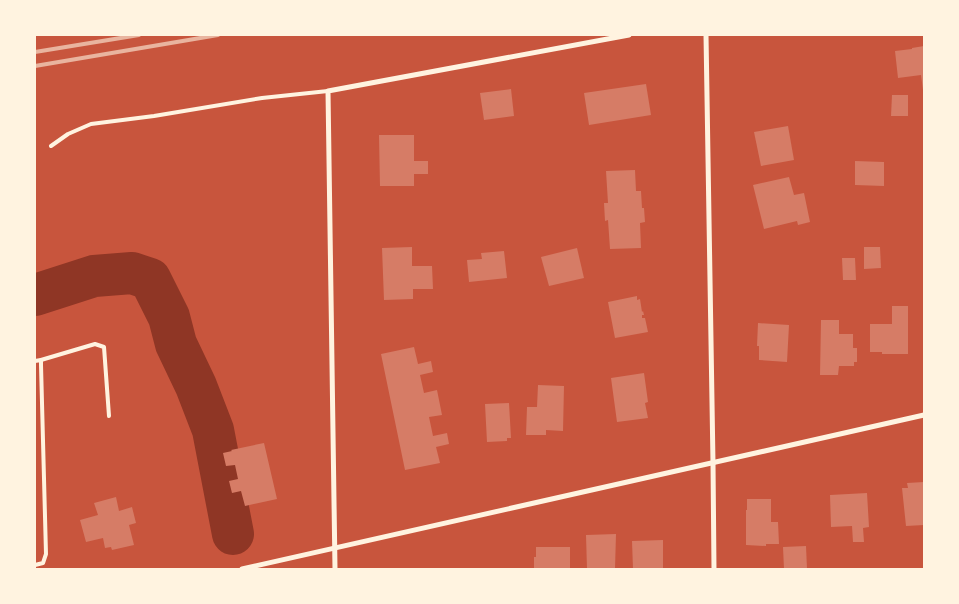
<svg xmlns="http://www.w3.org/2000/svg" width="959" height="604" font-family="'Noto Sans',sans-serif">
	<rect width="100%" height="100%" fill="#c8553d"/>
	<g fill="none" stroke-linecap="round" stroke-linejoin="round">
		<path stroke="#8f3625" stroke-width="42" d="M35 295 94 276 132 273 150 279 169 317 176 344 196 386 213 430 233 534"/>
	</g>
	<g fill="#d67c66">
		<path d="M924 46V90H923L921 75 898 78 895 51 912 49V48Z"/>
		<path d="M646 84 651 115 589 125 584 93Z"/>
		<path d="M511 89 514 116 484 120 480 93Z"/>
		<path d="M892 95H908V116H891Z"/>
		<path d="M788 126 794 160 761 166 754 132Z"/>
		<path d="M379 135H414V161H428V174H414V186H380Z"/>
		<path d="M855 161 884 162V186L855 185Z"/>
		<path d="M635 170 636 191H641L642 208H644L645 222 640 223 641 248 610 249 608 220 605 221 604 203H608L606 171Z"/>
		<path d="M789 177 794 195 804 193 810 222 798 225 797 221 764 229 753 185Z"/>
		<path d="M412 247V266H432L433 289H413V299L384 300 382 248Z"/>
		<path d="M864 247H880L881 268 864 269Z"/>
		<path d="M577 248 584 278 549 286 541 257Z"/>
		<path d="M504 251 507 278 469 282 467 260 482 259 481 253Z"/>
		<path d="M842 258H855L856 280H843Z"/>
		<path d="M637 296V300L640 299 642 312 643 311 644 315H642V318H645L648 332 615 338 608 302Z"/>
		<path d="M892 306H908V354H882V352H870V324H892Z"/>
		<path d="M821 320H839V334H853V348H857V362H854V366H839L838 375H820Z"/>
		<path d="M758 323 789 325 787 362 759 360V346H757Z"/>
		<path d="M414 347 418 364 431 361 433 372 420 375 424 393 437 390 442 415 429 417 433 436 447 433 449 444 436 447 440 463 405 470 381 354Z"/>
		<path d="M644 373 648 402 645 403 648 418 617 422 611 378Z"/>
		<path d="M538 385 564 386 563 431 546 430V435H526L527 407H537Z"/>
		<path d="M509 403 511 438H507V441L487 442 485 404Z"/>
		<path d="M264 443 277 499 245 506 241 491 232 493 229 481 238 479 235 465 226 466 223 453 232 451 231 450Z"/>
		<path d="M924 482V525L906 526 902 488H908L907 483Z"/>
		<path d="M867 493 869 527 863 528 864 542H853L852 526 831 527 830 495Z"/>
		<path d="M116 497 119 511 132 507 136 523 129 525 134 545 112 550 111 547 105 548 103 538 86 542 80 520 98 515 94 503Z"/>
		<path d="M747 499H771V522H778L779 544H766V546L746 545V510H747Z"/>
		<path d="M616 534 615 569H587L586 535Z"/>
		<path d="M663 540V569H633L632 541Z"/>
		<path d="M806 546 807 569H784L783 547Z"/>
		<path d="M536 547H570V569H534V557H536Z"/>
	</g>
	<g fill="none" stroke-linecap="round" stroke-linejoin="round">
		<g stroke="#fff3e0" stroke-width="4">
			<path d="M51 146 68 134 91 124 154 116 262 98 328 91"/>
			<path d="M41 360 95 344 104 347 109 416"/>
			<path d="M35 361 41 360V365L46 554 43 563 35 565"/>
		</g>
		<g stroke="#fff3e0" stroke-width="5">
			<path d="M706 35 713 463 714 569"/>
			<path d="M242 569 924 415"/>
			<path d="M335 569 328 91 629 35"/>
		</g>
		<g stroke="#e9b49f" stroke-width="4">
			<path d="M35 52 139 35"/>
			<path d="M35 66 218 35"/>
		</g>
	</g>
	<rect width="959" height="604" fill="none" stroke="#fff3e0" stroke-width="72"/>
</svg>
